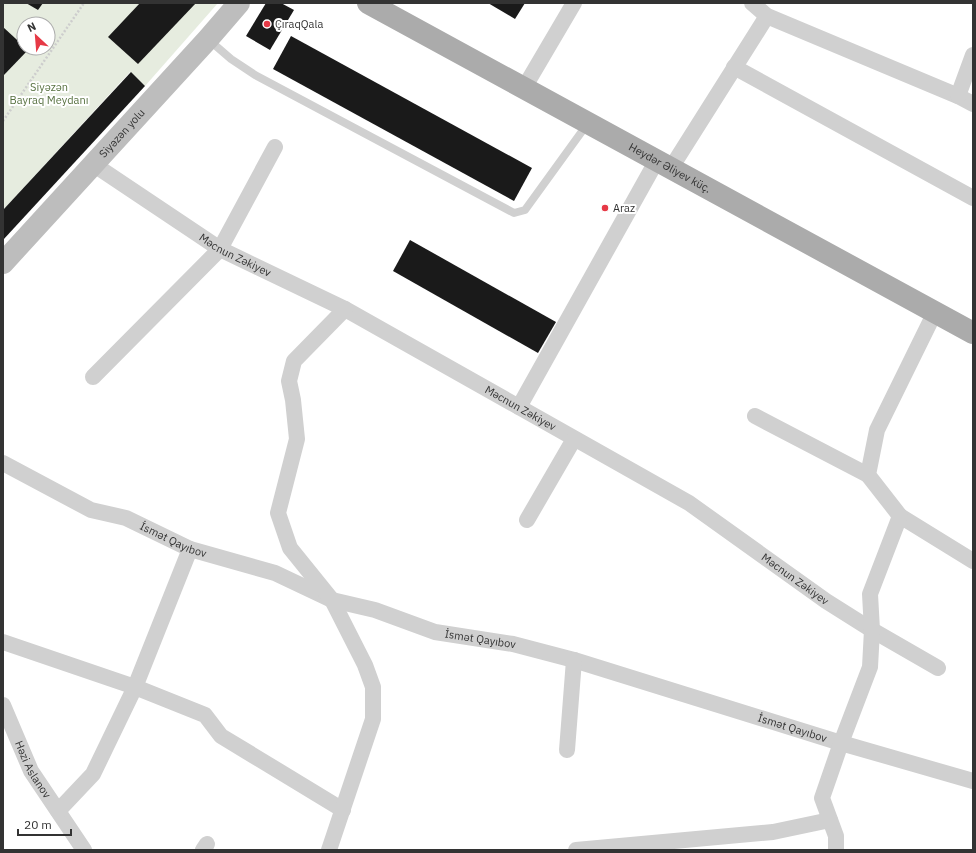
<svg xmlns="http://www.w3.org/2000/svg" width="976" height="853" font-family="'IBM Plex Sans',sans-serif">
	<rect width="100%" height="100%" fill="#fff"/>
	<path fill="#e6ecdf" fill-rule="evenodd" d="M3 3H218L145 86 130 72 3 210ZM24 24H48V48H24Z"/>
	<g fill="#1a1a1a">
		<path d="M26 3H43L38 10Z"/>
		<path d="M140 3H196L138 64 108 37Z"/>
		<path d="M266 3H281L294 10 270 50 246 36Z"/>
		<path d="M488 3H525L515 19Z"/>
		<path d="M3 27 28 50 3 76Z"/>
		<path d="M291 36 532 168 514 201 273 69Z"/>
		<path d="M131 72 145 86 3 240V210Z"/>
		<path d="M410 240 556 322 538 353 393 271Z"/>
	</g>
	<g fill="none" stroke-linecap="round" stroke-linejoin="round">
		<path stroke="#cdcdcd" stroke-width="2.5" stroke-dasharray="2 2" stroke-linecap="butt" d="M3 121 84 3"/>
		<path stroke="#d0d0d0" stroke-width="8" d="M209 40 231 59 255 75 514 213 525 210 588 123"/>
		<g stroke="#d0d0d0" stroke-width="16">
			<path d="M752 3 767 16 958 96 973 104"/>
			<path d="M734 67 973 198"/>
			<path d="M524 88 574 3"/>
			<path d="M958 96 973 55"/>
			<path id="s1" d="M93 164 220 249 345 309 689 503 826 601 872 630 938 668"/>
			<path d="M671 168 767 16"/>
			<path d="M93 377 220 249 275 147"/>
			<path d="M519 407 657 160"/>
			<path d="M755 416 868 475"/>
			<path id="s2" d="M3 463 91 510 126 518 190 549 275 573 332 600 375 610 435 632 513 644 574 660 841 743 973 781"/>
			<path d="M900 516 973 561"/>
			<path d="M527 520 574 439"/>
			<path d="M3 642 135 687 205 715 221 736 343 810"/>
			<path id="s3" d="M3 705 31 771 84 850"/>
			<path d="M567 750 574 660"/>
			<path d="M58 811 93 774 135 687 190 549"/>
			<path d="M203 850 207 844"/>
			<path d="M329 850 373 719V687L365 665 332 600 290 548 278 513 297 439 293 400 289 381 294 361 345 309"/>
			<path d="M576 850 773 832 830 820"/>
			<path d="M836 850V836L822 798 841 743 870 667 872 630 870 594 900 516 868 475 877 430 935 312"/>
		</g>
		<path stroke="#bdbdbd" stroke-width="22" id="s4" d="M3 263 208 39 239 3"/>
		<path stroke="#ababab" stroke-width="22" id="s5" d="M368 3 973 333"/>
	</g>
	<g fill="#e63946" stroke="#fff" stroke-width="1.5">
		<circle cx="267" cy="24" r="4"/>
		<circle cx="605" cy="208" r="4"/>
	</g>
	<g text-anchor="middle" stroke-width="4" stroke-linejoin="round" paint-order="stroke">
		<g font-size="11" fill="#333" stroke="#fff" text-anchor="start">
			<text x="275" y="28">ÇıraqQala</text>
			<text x="613" y="212">Araz</text>
		</g>
		<g font-size="11" fill="#56703f" stroke="#fff">
			<text x="49" y="91">Siyəzən<tspan x="49" dy="13">Bayraq Meydanı</tspan></text>
		</g>
		<g font-size="11" fill="#333" stroke="#fff">
			<text dy="4" stroke="none"><textPath href="#s4" startOffset="176">Siyəzən yolu</textPath></text>
			<text dy="4" stroke="none"><textPath href="#s5" startOffset="344">Heydər Əliyev küç.</textPath></text>
			<text dy="4" stroke="none"><textPath href="#s1" startOffset="169">Məcnun Zəkiyev</textPath></text>
			<text dy="4" stroke="none"><textPath href="#s1" startOffset="493">Məcnun Zəkiyev</textPath></text>
			<text dy="4" stroke="none"><textPath href="#s2" startOffset="188">İsmət Qayıbov</textPath></text>
			<text dy="4" stroke="none"><textPath href="#s1" startOffset="817">Məcnun Zəkiyev</textPath></text>
			<text dy="4" stroke="none"><textPath href="#s2" startOffset="512">İsmət Qayıbov</textPath></text>
			<text dy="4" stroke="none"><textPath href="#s2" startOffset="837">İsmət Qayıbov</textPath></text>
			<text dy="4" stroke="none"><textPath href="#s3" startOffset="71">Həzi Aslanov</textPath></text>
		</g>
	</g>
	<rect width="976" height="853" fill="none" stroke="#333333" stroke-width="8"/>
	<g transform="translate(36 36) rotate(334)"><circle r="19" fill="#ffffff" stroke="#adadad"/>
	<path d="M0-3L7 15L0 10L-7 15Z" fill="#e63946"/>
	<text y="-6" font-size="11" font-weight="bold" text-anchor="middle" fill="#333333">N</text>
	</g>
	<path d="M18 829v6h53v-6" fill="none" stroke="#333333" stroke-width="2"/>
	<text x="24" y="829" font-size="12" fill="#333333" stroke="#ffffff" stroke-width="3" paint-order="stroke">20 m</text>
</svg>
